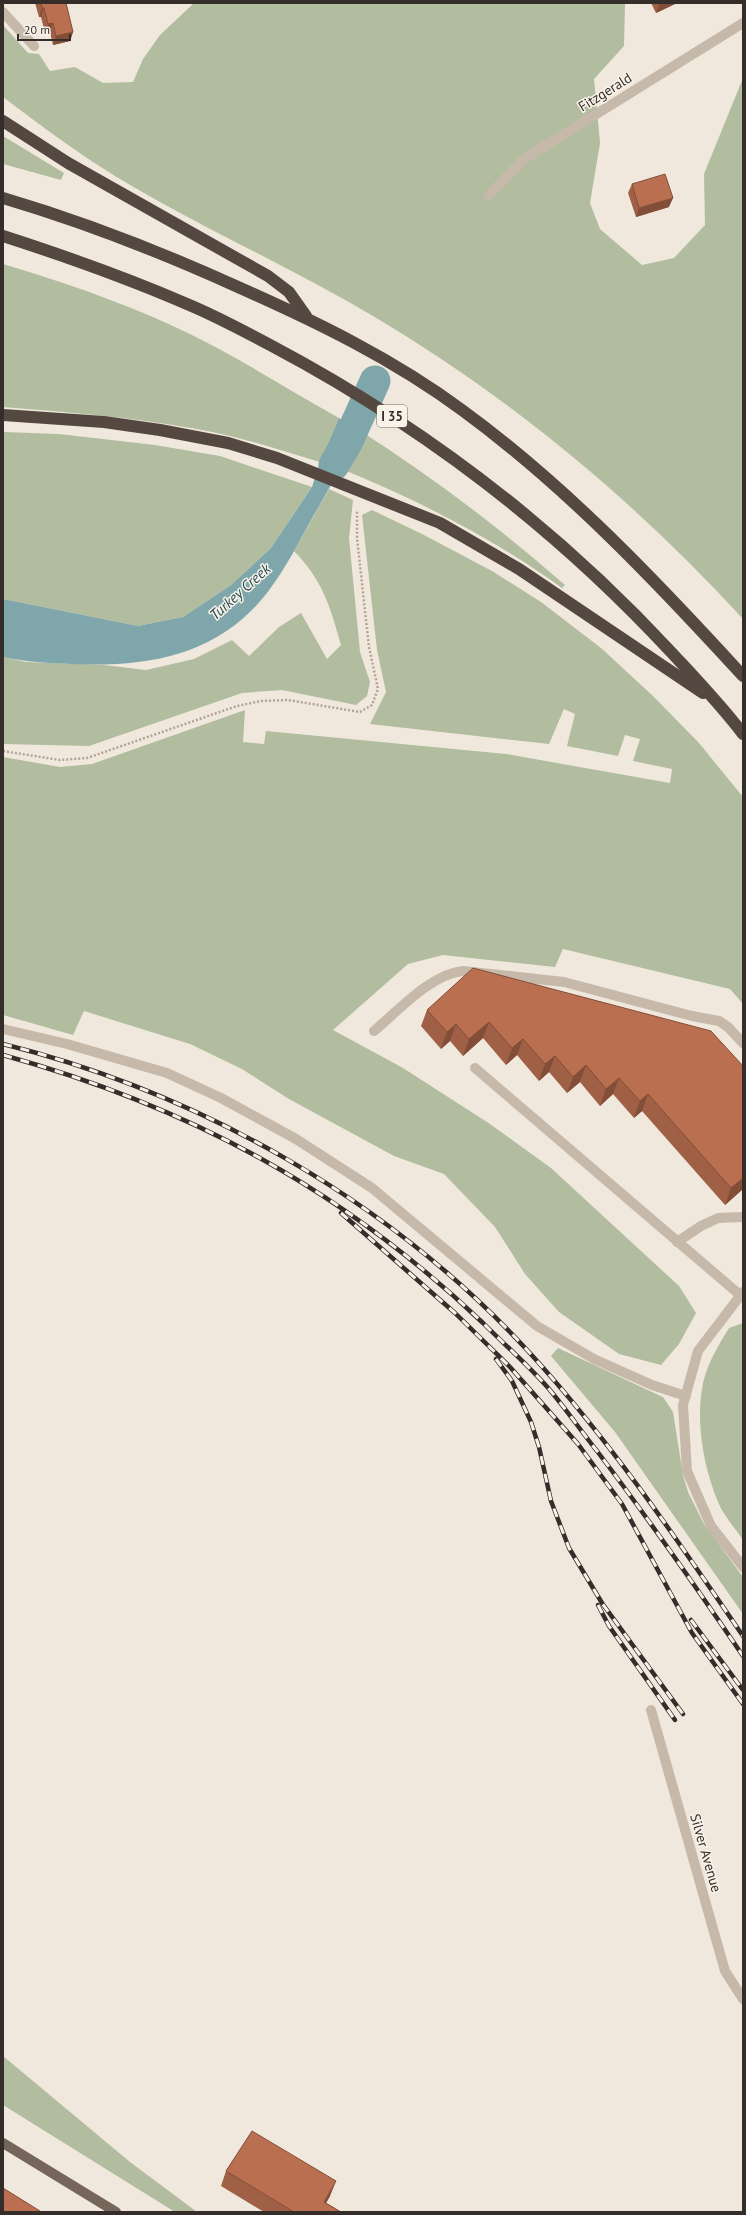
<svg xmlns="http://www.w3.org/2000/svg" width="746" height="2215" font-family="'PT Sans',sans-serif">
	<rect width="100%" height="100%" fill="#f0e8dd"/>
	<g fill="#b1bd9e">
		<path d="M194 3H625L624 46 594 79 600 143 590 203 600 229 642 265 674 258 705 225 704 174 743 78V619C635 501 511 398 373 316 289 266 199 227 115 176 76 152 40 125 3 97V25L28 53 39 54 50 71 75 67 103 83 133 82 143 59 160 35Z"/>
		<path d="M3 136 64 173 61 180 3 164Z"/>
		<path d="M3 264C77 286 153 313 221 350 261 372 300 396 339 418L320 462C277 449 235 435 191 428 128 417 66 412 3 407Z"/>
		<path d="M3 432 59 434 155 445 220 456 312 487 271 548 231 585 183 617 138 626 3 599Z"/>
		<path d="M362 432C434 478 501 529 565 585L562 588C494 539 420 501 342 469Z"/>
		<path d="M329 489 353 500 349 538 360 652 370 682 367 696 356 705 282 690 242 693 89 746 3 744V657L26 662 104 665 146 670 194 659 232 640 249 656 279 627 301 613 327 659 341 645C330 606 323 581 294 551Z"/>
		<path d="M372 510 422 534 492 571 541 602 601 648 653 696 699 743 743 797V1004L730 989 563 949 555 967 443 955 408 964 333 1030 403 1068 490 1124 551 1168 679 1286 696 1313 679 1344 661 1365 619 1354 559 1312 525 1274 495 1227 444 1174 394 1156 289 1099 242 1069 190 1044 84 1011 73 1035 3 1015V757L60 767 92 764 245 710 243 742 264 744 266 731 506 754 670 783 672 769 633 761 640 739 625 735 618 756 567 746 575 714 564 709 549 744 370 724 386 692 377 650 362 515Z"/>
		<path d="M743 1323V1540C735 1528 723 1515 718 1502 704 1468 696 1425 702 1389 705 1367 718 1346 729 1328Z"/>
		<path d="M558 1348 652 1392 663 1397 673 1412 683 1475 688 1492 704 1524 743 1577V1614L615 1432 551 1356Z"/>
		<path d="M3 2056 130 2162 197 2212H175L3 2105Z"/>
	</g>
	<path fill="#7fa6aa" d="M339 418 362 432C348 458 332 482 318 508 298 542 281 581 252 610 203 659 138 667 72 664 48 663 26 662 3 657V599L138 626 183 617 231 585 271 548 312 487 320 462Z"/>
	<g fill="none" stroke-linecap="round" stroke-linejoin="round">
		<path stroke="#7fa6aa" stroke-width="31" d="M334 465 348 441 375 381"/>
		<path stroke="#b2a394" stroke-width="2.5" stroke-dasharray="2 2" stroke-linecap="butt" d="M3 751 60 760 87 758 237 706 261 701 288 700 360 712 372 705 378 689 369 647 357 538V511"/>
		<g stroke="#c7b9aa" stroke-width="10">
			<path d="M3 12 34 46"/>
			<path d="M489 195 524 159 743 23"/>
			<path d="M3 1029 67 1044 167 1073 221 1098 296 1139 372 1188 537 1326 594 1359 652 1385 686 1396"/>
			<path d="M374 1031C399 1010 431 974 463 971L564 982 692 1016 719 1021 728 1027 743 1043"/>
			<path d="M475 1068 740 1295"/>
			<path d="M677 1242 701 1226 718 1218 743 1217"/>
			<path d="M743 1292 698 1351 683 1405 687 1471 711 1526 743 1567"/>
			<path d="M651 1710 725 1971 743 1999"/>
		</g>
		<path stroke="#75655b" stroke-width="10" d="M3 2143 116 2212"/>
		<g stroke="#554841" stroke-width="12">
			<path d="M3 121 68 163 268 276 289 292 306 316"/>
			<path d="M3 198C84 222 161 252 238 287 317 322 393 359 462 410 566 486 656 581 743 676"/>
			<path d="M3 236C65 256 127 278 187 304 216 316 244 331 272 346 423 426 555 527 671 652 696 679 721 705 743 734"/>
			<path d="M3 415 104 422 160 430 228 443 277 458 440 523 519 569 703 693"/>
		</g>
		<g stroke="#352d29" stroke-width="4.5">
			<g id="rail">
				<path d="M3 1044C200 1093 390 1201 528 1351 609 1439 676 1538 743 1636"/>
				<path d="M3 1055C190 1107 342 1189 483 1323 505 1345 529 1366 549 1389 566 1409 581 1431 597 1451 648 1518 696 1587 743 1656"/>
				<path d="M341 1213 455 1313 510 1367 578 1444 622 1504 692 1633 743 1704"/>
				<path d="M496 1359 512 1381 531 1422 539 1447 551 1501 569 1548 602 1603 683 1714"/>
				<path d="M598 1605 609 1626 675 1720"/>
				<path d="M691 1620 743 1690"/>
			</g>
		</g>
		<use href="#rail" stroke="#f8f2e9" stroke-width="3" stroke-dasharray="9" stroke-linecap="butt"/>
	</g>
	<g fill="#a06045">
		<path d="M35 3H66L73 32 70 41 53 45 50 32 45 33 41 17H39Z"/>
		<path d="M651 3H675V4L656 13Z"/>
		<path d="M632 184 669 207 636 217 628 193Z"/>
		<path d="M427 1010 711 1031 743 1189 725 1205 642 1111 634 1118 613 1094 600 1106 580 1082 567 1093 549 1072 539 1081 517 1055 506 1065 483 1038 463 1056 450 1041 441 1049 421 1026Z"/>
		<path d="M226 2171 330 2196 326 2203 341 2212H264L221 2186Z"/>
	</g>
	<g fill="#824e38">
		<path d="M662 3H675V4L656 13 659 4Z"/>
		<path d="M42 8H44L41 17H39Z"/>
		<path d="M53 23 50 32 45 33 48 24Z"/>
		<path d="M73 32 70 41 53 45 56 36Z"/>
		<path d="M673 198 669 207 636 217 639 208Z"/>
		<path d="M489 1022 483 1038 463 1056 469 1039Z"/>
		<path d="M456 1024 450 1041 441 1049 447 1032Z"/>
		<path d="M523 1039 517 1055 506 1065 512 1048Z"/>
		<path d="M555 1056 549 1072 539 1081 545 1064Z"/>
		<path d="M586 1065 580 1082 567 1093 573 1077Z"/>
		<path d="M619 1078 613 1094 600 1106 606 1089Z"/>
		<path d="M648 1094 642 1111 634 1118 640 1101Z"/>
		<path d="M743 1178V1189L725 1205 731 1188Z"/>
		<path d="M336 2181 330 2196 321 2212 324 2202Z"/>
	</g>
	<g fill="#ba7050" stroke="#824e38">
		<path d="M41 3H66L73 32 56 36 53 23 48 24 44 8H42Z"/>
		<path d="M665 174 673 198 639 208 632 184Z"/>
		<path d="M473 968 711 1031 743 1066V1178L731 1188 648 1094 640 1101 619 1078 606 1089 586 1065 573 1077 555 1056 545 1064 523 1039 512 1048 489 1022 469 1039 456 1024 447 1032 427 1010Z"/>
		<path d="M252 2131 336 2181 324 2202 341 2212H294L226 2171Z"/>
		<path d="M3 2188 40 2211 39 2212H3Z"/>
	</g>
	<g text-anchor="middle" stroke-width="3" stroke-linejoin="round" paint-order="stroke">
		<rect fill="#f8f2e9" stroke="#706863" stroke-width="1" x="377" y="405" width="30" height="22" rx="3"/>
		<g font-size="13" font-weight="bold" fill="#352d29">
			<text x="392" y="421">I 35</text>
		</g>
		<g font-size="14" fill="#352d29" stroke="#f8f2e9">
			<text transform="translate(605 92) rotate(-32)" y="5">Fitzgerald</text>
			<text transform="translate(706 1853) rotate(74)" y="5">Silver Avenue</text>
		</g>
		<g font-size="15" font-style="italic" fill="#224c52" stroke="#f8f2e9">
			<text transform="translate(240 592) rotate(-42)" y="5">Turkey Creek</text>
		</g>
	</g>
	<rect width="746" height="2215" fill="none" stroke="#352d29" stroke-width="8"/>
	<path d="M18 34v6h52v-6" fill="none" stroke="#352d29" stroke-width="2"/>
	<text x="24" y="34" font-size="12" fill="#352d29" stroke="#f8f2e9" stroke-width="3" paint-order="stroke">20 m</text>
</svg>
